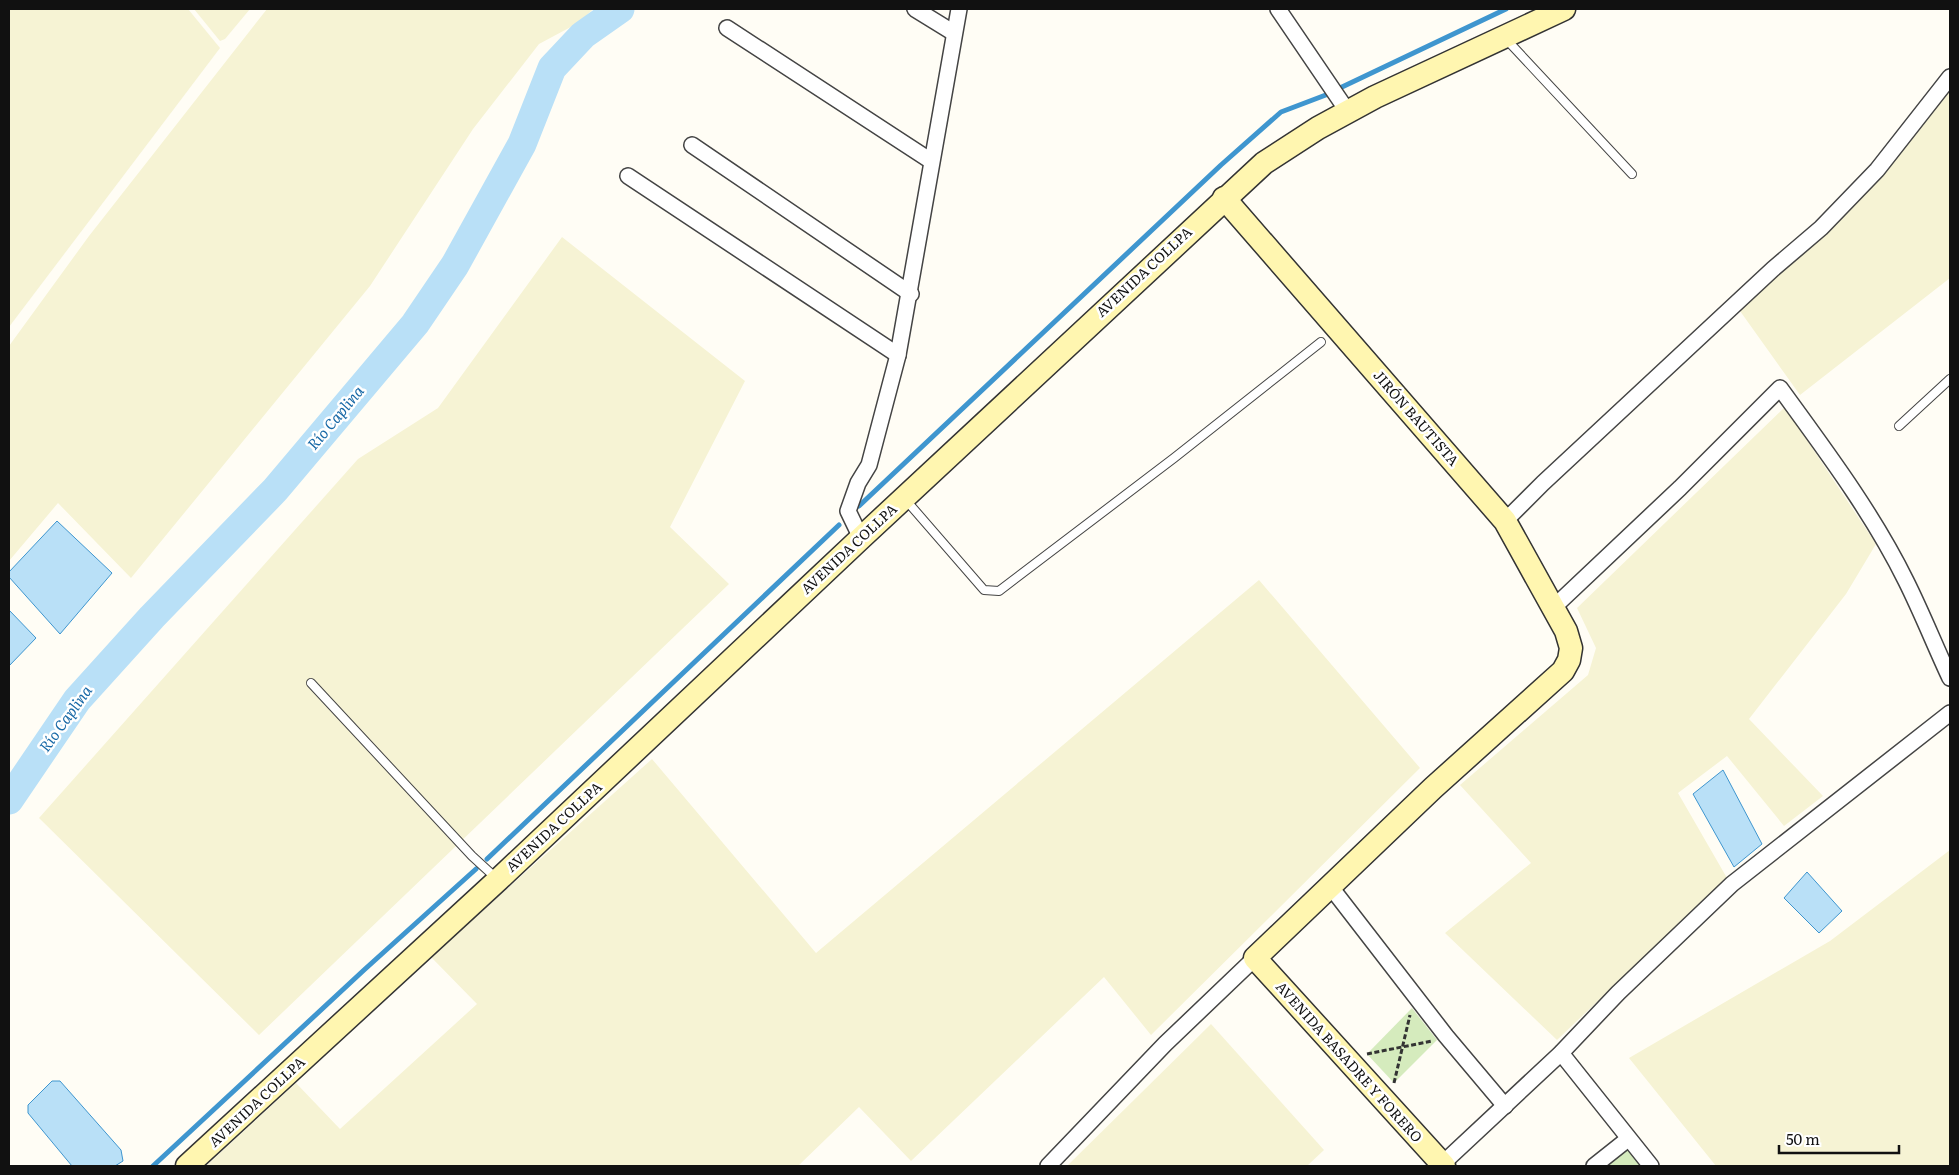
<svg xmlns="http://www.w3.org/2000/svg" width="1959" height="1175" font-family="Literata,serif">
	<rect width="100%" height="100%" fill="#fffdf5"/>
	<g fill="#f6f3d4">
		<path d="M9 9H188L220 48 9 327Z"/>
		<path d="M194 9H250L225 39 220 41Z"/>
		<path d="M267 9H593L580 22 539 44 473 129 370 286 131 578 58 503 9 561V346L89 236Z"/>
		<path d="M1950 82V278L1800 395 1740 311 1827 228Z"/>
		<path d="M562 237 745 381 670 527 729 584 259 1035 39 818 358 459 438 408Z"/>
		<path d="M1785 407 1876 544 1846 594 1749 719 1823 796 1784 826 1727 756 1678 793 1727 878 1557 1040 1445 933 1531 863 1460 785 1588 675 1596 648 1577 608Z"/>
		<path d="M1259 580 1420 768 1151 1035 1104 977 911 1161 859 1107 798 1166H206L296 1083 340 1129 477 1004 431 957 652 759 816 953Z"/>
		<path d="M1950 850V1166H1716L1629 1058 1830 941Z"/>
		<path d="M1211 1024 1324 1150 1307 1166H1067Z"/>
	</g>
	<g fill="#d5ebbd">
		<path d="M1412 1008 1437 1040 1394 1083 1367 1054Z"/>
		<path d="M1629 1144 1647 1166H1598Z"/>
	</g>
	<g fill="#b9e0f7" stroke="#3f96cf">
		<path d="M57 521 112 573 60 634 9 577V572Z"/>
		<path d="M9 610 36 638 9 666Z"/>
		<path d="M1723 770 1762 844 1734 867 1693 794Z"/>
		<path d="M1807 872 1842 911 1819 933 1784 898Z"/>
		<path d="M52 1081H60L121 1150 123 1161 115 1166H72L28 1113V1105Z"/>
	</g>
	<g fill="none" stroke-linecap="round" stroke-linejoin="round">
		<g stroke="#3f96cf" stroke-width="5">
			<path d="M1342 87 1506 9"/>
			<path d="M859 506 1221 165 1281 112 1331 93"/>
			<path d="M487 859 839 525"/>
			<path d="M153 1166 364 970 476 869"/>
		</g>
		<path stroke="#b9e0f7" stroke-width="29" d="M9 800 77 700 152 617 275 490 415 324 455 265 522 144 552 68 583 35 620 9"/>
		<g stroke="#444" stroke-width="10">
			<g id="lane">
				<path d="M1506 39 1632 174"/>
				<path d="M1899 426 1950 379"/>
				<path d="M905 499 984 590 999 591 1174 458 1321 342"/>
				<path d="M311 683 472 856 496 878"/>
			</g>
		</g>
		<g stroke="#444" stroke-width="18">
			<g id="street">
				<path d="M915 9 954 33"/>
				<path d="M1278 9 1348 112"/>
				<path d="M727 28 931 161"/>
				<path d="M692 145 911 294"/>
				<path d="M628 176 898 355"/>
				<path d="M1505 521 1543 483 1773 269 1821 228 1877 170 1950 77"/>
				<path d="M861 538 848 511 858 483 869 465 898 355 959 9"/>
				<path d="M1554 607 1680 488 1780 388C1825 450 1872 512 1906 581 1922 613 1935 646 1950 678"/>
				<path d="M1330 886 1446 1036 1505 1106"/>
				<path d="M1561 1053 1651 1166"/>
				<path d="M1048 1166 1165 1044 1255 958"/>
				<path d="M1440 1166 1561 1053 1618 993 1732 884 1950 713"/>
				<path d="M1594 1166 1628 1139"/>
			</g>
		</g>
		<g stroke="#333" stroke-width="25">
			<g id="secondary">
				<path d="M1224 198 1505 521 1566 631 1571 648 1569 660 1563 671 1433 788 1255 958 1444 1166"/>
				<path d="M187 1166 498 880 861 538 1264 163 1318 128 1375 97 1564 9"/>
			</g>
		</g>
		<g stroke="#333" stroke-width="3" stroke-dasharray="5 2.5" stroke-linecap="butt">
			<path d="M1367 1054 1432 1041"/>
			<path d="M1394 1083 1410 1015"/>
		</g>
		<use href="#lane" stroke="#fff" stroke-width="8"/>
		<use href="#street" stroke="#fff" stroke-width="15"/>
		<use href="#secondary" stroke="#fff6b0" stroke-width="22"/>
	</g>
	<g text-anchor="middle" stroke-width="5" stroke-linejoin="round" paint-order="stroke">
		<g font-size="14" fill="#111" stroke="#fff">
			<text transform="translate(1144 272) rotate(-43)" y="5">AVENIDA COLLPA</text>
			<text transform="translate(1416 418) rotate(49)" y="5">JIRÓN BAUTISTA</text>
			<text transform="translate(849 549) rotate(-43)" y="5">AVENIDA COLLPA</text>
			<text transform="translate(554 827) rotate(-43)" y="5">AVENIDA COLLPA</text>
			<text transform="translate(1349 1062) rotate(48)" y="5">AVENIDA BASADRE Y FORERO</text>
			<text transform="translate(257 1102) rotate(-43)" y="5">AVENIDA COLLPA</text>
		</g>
		<g font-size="15" font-style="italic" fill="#1768a6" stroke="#fff">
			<text transform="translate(336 418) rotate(-50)" y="5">Río Caplina</text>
			<text transform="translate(66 719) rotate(-54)" y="5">Río Caplina</text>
		</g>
	</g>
	<rect width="1959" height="1175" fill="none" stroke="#111111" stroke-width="20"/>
	<path d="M1779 1145v8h120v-8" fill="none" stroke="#111111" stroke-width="2.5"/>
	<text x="1786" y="1145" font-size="15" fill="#111111" stroke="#ffffff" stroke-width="4" paint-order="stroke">50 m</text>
</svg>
